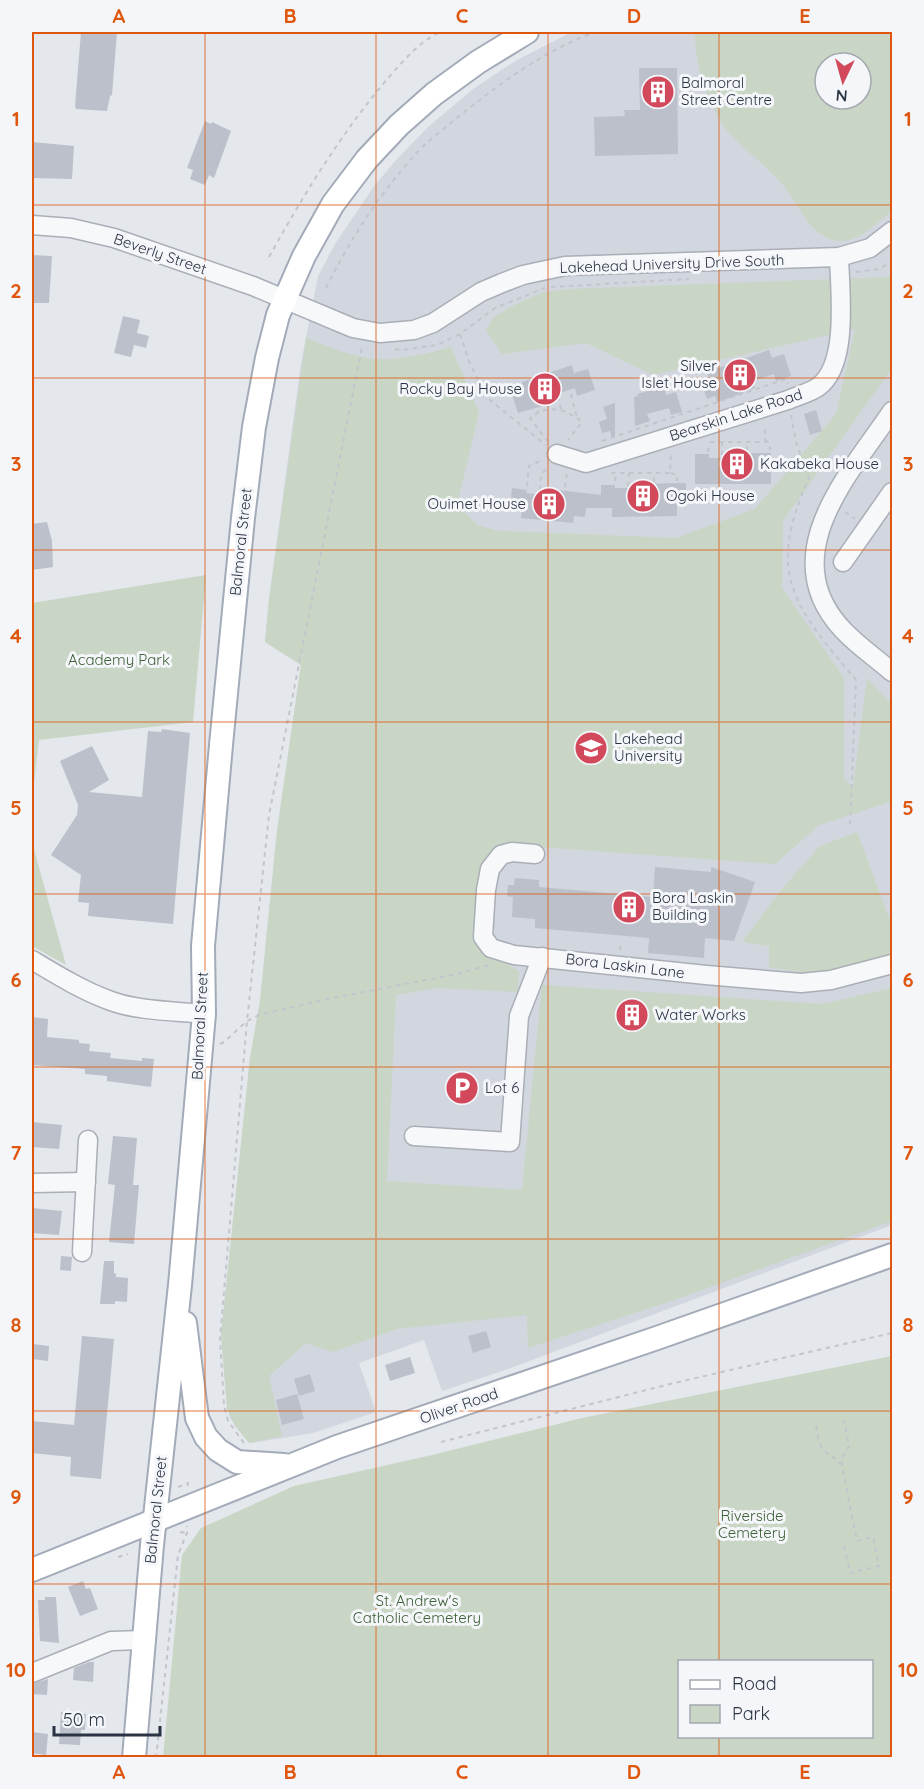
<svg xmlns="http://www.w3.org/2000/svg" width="924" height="1789" font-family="Quicksand,sans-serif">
	<rect width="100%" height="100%" fill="#e4e7ec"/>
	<path fill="#d2d6de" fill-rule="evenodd" d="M572 32H892V1225L505 1370 442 1391 424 1340 359 1363 376 1412 313 1433 251 1443 230 1418 227 1405 221 1335 250 1058 260 1001 277 831 301 665 265 642 269 599 301 363 318 276 335 244 374 186 397 159 428 127 473 89 517 60ZM825 63H861V99H825Z"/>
	<g fill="#c9d6c5" fill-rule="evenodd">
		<path d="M695 32H892V211C877 222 859 243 838 241 809 237 799 203 782 184 769 168 751 155 736 140 709 114 695 68 695 32ZM825 63H861V99H825Z"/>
		<path d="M892 277V368L783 521 782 588 844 678V779L853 787 867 678 892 705V801L819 825 775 864 513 845C503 846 494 846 488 855 478 870 478 925 476 945L519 971 518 992 438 988 396 995 387 1181 522 1190 542 985 822 1004 892 988V1221L677 1299 528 1348 527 1315 397 1329 333 1352 306 1343 269 1376 282 1436 249 1443 235 1426 227 1409 221 1335 250 1058 260 1001 277 831 301 665 265 642 269 599 306 338C327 346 350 356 373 359 399 361 426 354 451 347L479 413 457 504 477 525 499 531 676 538 755 509 836 414 855 329 653 375 586 343 502 354 486 330 494 317 512 306 541 293 569 289Z"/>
		<path d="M206 575 193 722 39 740 32 799V603Z"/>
		<path d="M857 832 892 926V953C870 962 845 972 820 973 803 974 786 970 769 967V946L742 942 781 890 820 846Z"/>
		<path d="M32 842 66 965 32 946Z"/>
		<path d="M892 1356V1757H163L182 1555 201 1528 294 1486 432 1455 582 1418ZM680 1662H872V1736H680Z"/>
	</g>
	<g fill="#bbc0ca">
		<path d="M81 32H117L112 95 110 96 107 111 76 109 75 106Z"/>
		<path d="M639 68H677L678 154 595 156 594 117 625 116 624 110H640Z"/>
		<path d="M205 121 211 124 212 122 231 131 214 178 209 175 205 185 190 179 193 170 187 168Z"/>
		<path d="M32 142 74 146 72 179 32 178Z"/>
		<path d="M32 255 52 256 49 303H32Z"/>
		<path d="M123 316 140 320 137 333 149 336 146 348 134 345 131 357 114 353Z"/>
		<path d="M769 350 772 358 784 354 791 376 776 381 774 374 753 381 755 388 732 397 717 402 715 396 707 399 702 384 710 382 707 372Z"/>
		<path d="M572 365 574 373 588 369 595 390 577 396 575 388 554 395 557 402 518 413 511 392 523 388 522 382Z"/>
		<path d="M664 387 666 395 676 392 682 412 671 415 669 408 647 414 650 421 635 426 634 397 638 396 637 394Z"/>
		<path d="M615 403V437L612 438 610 431 602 433 599 422 607 419 603 407Z"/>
		<path d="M816 410 822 431 810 435 804 414Z"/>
		<path d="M732 453H771V458H780V471H771V484H695V454H709V458H732Z"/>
		<path d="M686 483V502L677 503V516L612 517V508H586L585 517 574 516 573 523 521 518 522 511 510 510 512 488 527 490 526 493 548 495 549 489 601 495V485H615V488H637V484Z"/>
		<path d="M47 522 52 541 53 567 32 570V524Z"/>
		<path d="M162 729 190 733 173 924 88 916 89 903 78 902 81 875 51 855 77 815 78 805 60 761 92 746 109 780 89 792 142 797 148 731 161 732Z"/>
		<path d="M655 867 711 872V867L755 882 734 941 705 938 704 958 648 953 649 938 535 928V919L512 917 513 897 507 896 508 885H514L515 878 539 880V887L653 897Z"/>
		<path d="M622 1006 645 1008 643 1024 620 1022Z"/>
		<path d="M32 1017 48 1019 47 1037 79 1040V1043L90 1044 89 1051 111 1053 110 1058 142 1061V1058L154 1059 151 1087 107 1081V1076L85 1074V1069L32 1065Z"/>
		<path d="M32 1122 62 1125 59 1149 32 1147Z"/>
		<path d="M113 1136 137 1138 133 1185H139L134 1244 109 1242 115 1185 108 1184Z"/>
		<path d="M32 1208 62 1211 59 1235 32 1233Z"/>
		<path d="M61 1256 72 1257 71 1271 60 1270Z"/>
		<path d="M104 1261H114V1274L116 1273V1277L128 1278 127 1302 115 1301V1304H100Z"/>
		<path d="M486 1331 491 1347 473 1353 468 1336Z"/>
		<path d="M82 1336 114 1339 101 1479 70 1476 71 1457 32 1453V1421L74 1425Z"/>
		<path d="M32 1344 49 1346 48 1361 32 1359Z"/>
		<path d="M410 1357 415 1373 390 1381 385 1365Z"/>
		<path d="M310 1374 315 1391 299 1396 294 1379Z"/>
		<path d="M297 1394 304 1419 282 1425 276 1400Z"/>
		<path d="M83 1581 86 1589 90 1588 98 1609 80 1616 68 1587Z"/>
		<path d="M45 1597H56L59 1643 40 1641 38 1600H45Z"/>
		<path d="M89 1662H94L93 1682 73 1680 74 1668Z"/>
		<path d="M48 1679 47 1695 32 1694V1684Z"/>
		<path d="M61 1712 86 1714 85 1730H81L80 1745 59 1744Z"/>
		<path d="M32 1732 48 1734 46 1755 32 1753Z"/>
	</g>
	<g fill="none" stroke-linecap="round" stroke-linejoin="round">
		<g stroke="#a9aeb7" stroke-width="21">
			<g id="minor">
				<path d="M32 225 71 228 114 238 253 286 353 328 380 333 414 330 433 323 481 292 502 283 523 275 565 266 839 257 870 248 892 231"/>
				<path d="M892 411C849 475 773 555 843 630 858 646 876 658 892 672"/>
				<path d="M557 454 586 463 788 400C797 396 809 393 818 387 849 365 840 292 839 257"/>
				<path d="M843 562 892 492"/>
				<path d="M535 854 512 852 501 855 490 869 486 890 483 937 491 948 514 955 706 975 801 983 831 980 892 964"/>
				<path d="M32 960C57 975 83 991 111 1001 138 1011 175 1011 204 1014"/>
				<path d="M414 1136 510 1142 519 1016 542 957"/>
				<path d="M32 1183 86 1182"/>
				<path d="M82 1252 88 1140"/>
				<path d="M32 1673 111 1641 144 1640"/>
			</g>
		</g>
		<g stroke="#a3abb8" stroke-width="26">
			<g id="major">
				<path d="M185 1323 197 1418 206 1437 218 1450 237 1462 284 1465"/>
				<path d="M32 1570 337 1447 657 1338 892 1255"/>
				<path d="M134 1758 152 1545 180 1285 204 1014 203 946 221 745 243 518 254 427 267 358 278 315 304 256 333 204 367 159 399 125 434 94 478 62 527 32"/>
			</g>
		</g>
		<g stroke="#c2c5cb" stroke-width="2" stroke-dasharray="4.5 4.5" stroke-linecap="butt">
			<path d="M269 257C304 194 342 132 389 77 405 59 418 43 440 32"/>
			<path d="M856 272 879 269 892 262"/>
			<path d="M551 287 689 279"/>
			<path d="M326 288C348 244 374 202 406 165 422 145 443 129 463 113 503 81 546 50 595 32"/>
			<path d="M460 334 469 361 486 397 546 445"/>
			<path d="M395 349 402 350 437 345 460 334 495 308 545 288"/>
			<path d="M571 394 577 418"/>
			<path d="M558 396 561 409"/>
			<path d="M535 402 538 412"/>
			<path d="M791 415 796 442 809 478C765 575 794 606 856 680L850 825"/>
			<path d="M765 440 770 444V450"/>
			<path d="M602 441 786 379 788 384"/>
			<path d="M548 442 530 418C548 403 566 409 582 422L568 440"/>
			<path d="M710 442H765V425"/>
			<path d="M747 451V442"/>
			<path d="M708 452 709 443"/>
			<path d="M722 455V443"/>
			<path d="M611 473H670L671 454"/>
			<path d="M671 473 677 475V481"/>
			<path d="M615 481 616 473"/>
			<path d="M654 482V473"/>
			<path d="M527 486 529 466 543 460"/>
			<path d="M628 486 629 473"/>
			<path d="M565 487 567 472"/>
			<path d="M540 490 541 475 548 467"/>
			<path d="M845 512 855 519"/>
			<path d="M620 950 621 941"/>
			<path d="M220 1044 224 1042 247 1021 259 1015 327 999 457 974 489 965"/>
			<path d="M816 1426C818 1437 819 1448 828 1454 833 1458 837 1458 840 1464"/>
			<path d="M441 1442 674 1383 892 1333"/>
			<path d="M244 1443 228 1421 224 1405 220 1339 247 1021 269 815 362 347"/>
			<path d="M178 1487 188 1483V1488"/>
			<path d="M180 1532 187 1533"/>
			<path d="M844 1546 850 1573 879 1566 873 1537 857 1541 842 1466V1458L849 1446 844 1420"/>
			<path d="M118 1557 128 1554"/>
			<path d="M156 1758 178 1555 187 1533V1526"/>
		</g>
		<use href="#minor" stroke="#f7f8fa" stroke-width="18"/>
		<use href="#major" stroke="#fff" stroke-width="22"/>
	</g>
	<path fill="none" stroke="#df570f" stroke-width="1.5" stroke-opacity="0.55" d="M205 32V1758M376 32V1758M548 32V1758M719 32V1662M32 205H892M32 378H892M32 550H892M32 722H892M32 894H892M32 1067H892M32 1239H892M32 1411H892M32 1584H892M719 1736V1758"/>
	<defs>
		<g id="building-disc" transform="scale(1.725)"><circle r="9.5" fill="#d1495b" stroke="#f4f6f9"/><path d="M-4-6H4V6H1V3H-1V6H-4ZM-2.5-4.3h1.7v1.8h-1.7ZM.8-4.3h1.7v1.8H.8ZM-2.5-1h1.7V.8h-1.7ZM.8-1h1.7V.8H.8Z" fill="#fff"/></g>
		<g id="university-disc" transform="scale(1.725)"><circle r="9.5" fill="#d1495b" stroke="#f4f6f9"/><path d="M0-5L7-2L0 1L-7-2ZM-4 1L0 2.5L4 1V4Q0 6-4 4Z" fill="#fff"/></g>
		<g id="parking-disc" transform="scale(1.725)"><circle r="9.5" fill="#d1495b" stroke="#f4f6f9"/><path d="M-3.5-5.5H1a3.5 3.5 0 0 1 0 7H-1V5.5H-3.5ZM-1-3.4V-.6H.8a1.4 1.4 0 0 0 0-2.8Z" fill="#fff"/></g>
	</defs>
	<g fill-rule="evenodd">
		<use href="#building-disc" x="658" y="92"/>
		<use href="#building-disc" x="740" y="375"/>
		<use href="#building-disc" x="545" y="389"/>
		<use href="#building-disc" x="737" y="464"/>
		<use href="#building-disc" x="643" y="496"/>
		<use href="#building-disc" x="549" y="504"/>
		<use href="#university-disc" x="591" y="748"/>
		<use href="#building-disc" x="629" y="907"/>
		<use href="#building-disc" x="632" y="1015"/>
		<use href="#parking-disc" x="462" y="1088"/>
	</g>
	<g text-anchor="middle" stroke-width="6" stroke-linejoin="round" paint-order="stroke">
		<g font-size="15" fill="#2b3445" stroke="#f4f6f9" text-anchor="start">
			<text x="681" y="88">Balmoral<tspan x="681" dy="17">Street Centre</tspan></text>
			<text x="717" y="371" text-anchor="end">Silver<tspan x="717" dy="17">Islet House</tspan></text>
			<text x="522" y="394" text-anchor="end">Rocky Bay House</text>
			<text x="760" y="469">Kakabeka House</text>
			<text x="666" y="501">Ogoki House</text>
			<text x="526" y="509" text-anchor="end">Ouimet House</text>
			<text x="614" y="744">Lakehead<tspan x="614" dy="17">University</tspan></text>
			<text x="652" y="903">Bora Laskin<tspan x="652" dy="17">Building</tspan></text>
			<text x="655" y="1020">Water Works</text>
			<text x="485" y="1093">Lot 6</text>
		</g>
		<g font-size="15" fill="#2b3445" stroke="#f4f6f9">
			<text transform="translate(160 254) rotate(19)" y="5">Beverly Street</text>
			<text transform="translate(672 264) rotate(-2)" y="5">Lakehead University Drive South</text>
			<text transform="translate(736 415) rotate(-18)" y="5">Bearskin Lake Road</text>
			<text transform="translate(241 542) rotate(-84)" y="5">Balmoral Street</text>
			<text transform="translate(625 966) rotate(7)" y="5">Bora Laskin Lane</text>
			<text transform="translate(200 1026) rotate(-87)" y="5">Balmoral Street</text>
			<text transform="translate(459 1406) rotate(-19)" y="5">Oliver Road</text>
			<text transform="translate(156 1510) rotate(-84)" y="5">Balmoral Street</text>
		</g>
		<g font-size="15" fill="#3f6138" stroke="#f4f6f9">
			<text x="119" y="665">Academy Park</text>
			<text x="752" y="1521">Riverside<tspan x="752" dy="17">Cemetery</tspan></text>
			<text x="417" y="1606">St. Andrew's<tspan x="417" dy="17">Catholic Cemetery</tspan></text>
		</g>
	</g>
	<rect width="924" height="1789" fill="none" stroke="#f4f6f9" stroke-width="66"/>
	<rect x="678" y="1660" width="195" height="78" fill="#f4f6f9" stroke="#a4a8b1" stroke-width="1.5"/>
	<rect x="690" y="1680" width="30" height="9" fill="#ffffff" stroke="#a4a8b1" stroke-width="1.5"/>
	<text x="732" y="1690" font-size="18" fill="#2b3445">Road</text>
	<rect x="690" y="1705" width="30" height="18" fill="#c9d6c5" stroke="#a4a8b1" stroke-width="1.5"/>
	<text x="732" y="1720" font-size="18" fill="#2b3445">Park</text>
	<g transform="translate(843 81) rotate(185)"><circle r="28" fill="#f4f6f9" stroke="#a4a8b1" stroke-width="1.5"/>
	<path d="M0-4.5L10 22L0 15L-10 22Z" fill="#d1495b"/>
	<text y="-9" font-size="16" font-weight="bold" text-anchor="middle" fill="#2b3445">N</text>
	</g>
	<path d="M54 1726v9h106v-9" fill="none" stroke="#2b3445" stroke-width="3"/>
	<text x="63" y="1726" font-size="18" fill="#2b3445" stroke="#f4f6f9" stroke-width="4.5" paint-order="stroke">50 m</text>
	<rect x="33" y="33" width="858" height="1723" fill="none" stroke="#df570f" stroke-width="2"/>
	<g font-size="20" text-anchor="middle" font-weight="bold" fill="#df570f">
		<text x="119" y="23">A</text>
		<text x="290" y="23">B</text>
		<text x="462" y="23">C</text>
		<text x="634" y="23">D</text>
		<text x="805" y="23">E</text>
		<text x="16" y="126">1</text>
		<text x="908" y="126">1</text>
		<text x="16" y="298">2</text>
		<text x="908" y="298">2</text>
		<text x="16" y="471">3</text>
		<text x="908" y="471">3</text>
		<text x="16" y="643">4</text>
		<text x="908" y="643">4</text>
		<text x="16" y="815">5</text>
		<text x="908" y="815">5</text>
		<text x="16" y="987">6</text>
		<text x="908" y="987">6</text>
		<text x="16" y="1160">7</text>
		<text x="908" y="1160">7</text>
		<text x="16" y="1332">8</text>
		<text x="908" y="1332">8</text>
		<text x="16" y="1504">9</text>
		<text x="908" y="1504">9</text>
		<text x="16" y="1677">10</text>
		<text x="908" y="1677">10</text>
		<text x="119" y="1779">A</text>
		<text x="290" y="1779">B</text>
		<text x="462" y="1779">C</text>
		<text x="634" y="1779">D</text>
		<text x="805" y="1779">E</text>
	</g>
</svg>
